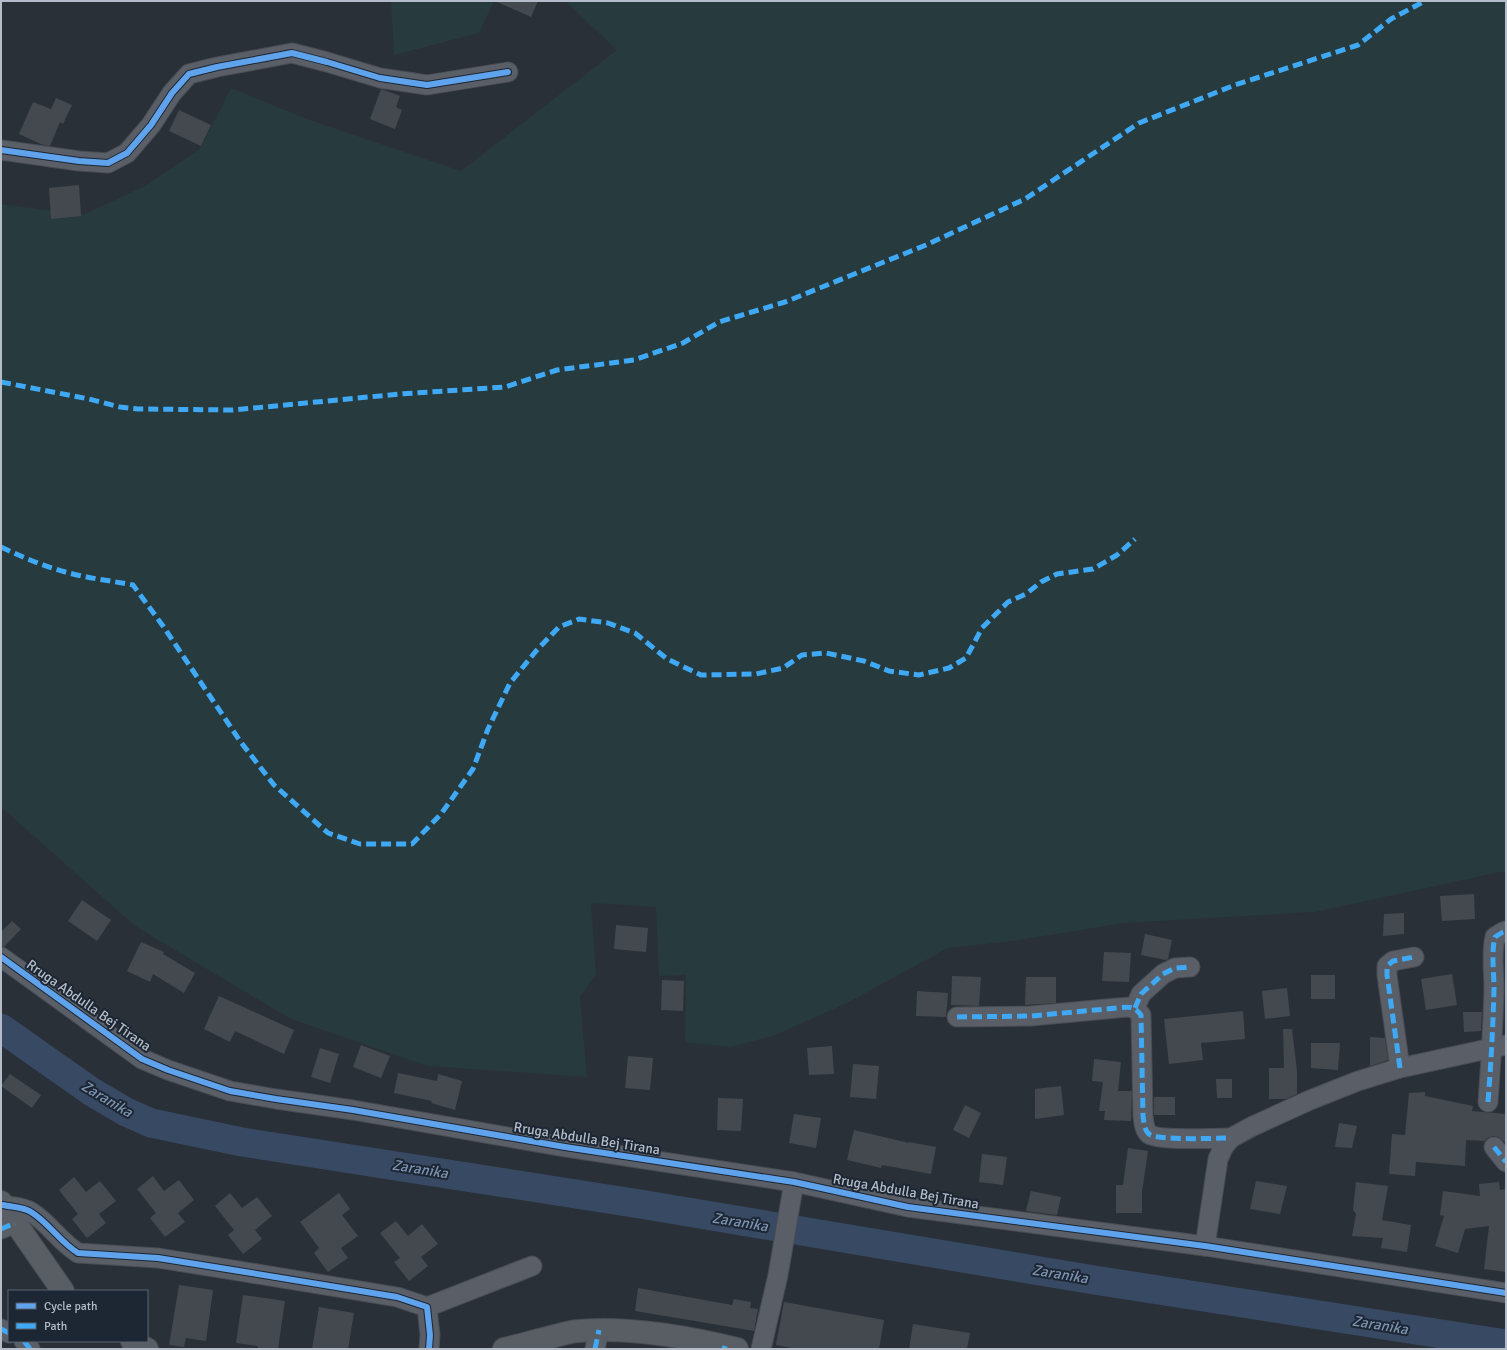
<svg xmlns="http://www.w3.org/2000/svg" width="1507" height="1350" font-family="Signika,sans-serif">
	<rect width="100%" height="100%" fill="#2a3038"/>
	<g fill="#273a3e">
		<path d="M391 1H494L479 33 394 55Z"/>
		<path d="M565 1H1506V872H1500L1315 912 1124 923 1013 941 948 948 845 1004 773 1036 730 1047 685 1042 686 975 659 976 656 907 591 903 596 974 580 997 587 1077 428 1066 291 1019 135 926 1 807V204L83 215 145 186 200 149 231 88 307 119 461 171 617 50Z"/>
	</g>
	<g fill="none" stroke-linecap="round" stroke-linejoin="round">
		<path stroke="#384963" stroke-width="29" d="M1 1028 92 1092 126 1112 151 1123 242 1142 640 1204 1094 1280 1506 1344"/>
	</g>
	<g fill="#444950">
		<path d="M495 1H538L531 17Z"/>
		<path d="M381 89 400 96 396 107 402 110 395 129 370 119Z"/>
		<path d="M56 98 72 105 63 124 60 122 50 146 43 145 19 134 33 102 51 109Z"/>
		<path d="M179 110 211 125 201 146 169 131Z"/>
		<path d="M79 185 81 216 51 219 49 188Z"/>
		<path d="M1474 894 1475 919 1442 921 1440 896Z"/>
		<path d="M82 900 111 920 97 941 68 921Z"/>
		<path d="M1404 913V934L1383 936 1384 914Z"/>
		<path d="M12 921 21 929 4 947 1 946V932Z"/>
		<path d="M616 925 648 928 646 952 614 949Z"/>
		<path d="M1145 934 1172 940 1168 959 1166 960 1141 955Z"/>
		<path d="M141 942 164 952 163 954 195 973 184 993 153 974 150 982 127 971Z"/>
		<path d="M1104 952 1131 953 1129 982 1102 981Z"/>
		<path d="M1452 974 1457 1005 1426 1010 1421 979Z"/>
		<rect x="1311" y="975" width="24" height="24"/>
		<path d="M952 976 981 977 979 1006 951 1005Z"/>
		<path d="M1026 977H1056V1003L1025 1005Z"/>
		<path d="M662 980 684 981 683 1011 661 1010Z"/>
		<path d="M1287 988 1290 1016 1265 1019 1262 991Z"/>
		<path d="M917 991 948 993 946 1017 916 1016Z"/>
		<path d="M219 996 294 1030 284 1054 235 1031 230 1042 204 1029Z"/>
		<path d="M1243 1011 1245 1039 1201 1043 1203 1060 1169 1064 1164 1019Z"/>
		<path d="M1463 1012H1482L1481 1031 1464 1032Z"/>
		<path d="M1283 1029H1292L1297 1071V1094L1286 1099H1269V1068H1284Z"/>
		<path d="M1370 1037 1385 1038 1388 1060 1370 1066Z"/>
		<path d="M1311 1043H1340L1338 1070 1311 1068Z"/>
		<path d="M361 1045 390 1056 381 1078 353 1067Z"/>
		<path d="M832 1046 834 1074 809 1075 807 1048Z"/>
		<path d="M320 1048 339 1054 330 1083 311 1077Z"/>
		<path d="M628 1056 653 1058 650 1090 625 1088Z"/>
		<path d="M1094 1059 1121 1062 1118 1091H1132L1131 1121 1104 1120 1105 1111H1099L1103 1082 1092 1081Z"/>
		<path d="M853 1064 879 1066 876 1099 850 1097Z"/>
		<path d="M398 1073 437 1081 438 1074 462 1081 455 1110 431 1103 432 1101 394 1093Z"/>
		<path d="M10 1074 41 1095 32 1108 1 1086Z"/>
		<path d="M1216 1079H1232V1098H1217Z"/>
		<path d="M1061 1086 1064 1115 1035 1119V1089Z"/>
		<path d="M1425 1092V1096L1473 1106 1472 1111 1506 1114V1143L1498 1137 1493 1136 1487 1138 1485 1141 1466 1140 1465 1166 1416 1162 1415 1176 1389 1174 1392 1134 1405 1135 1409 1093Z"/>
		<rect x="1154" y="1097" width="21" height="18"/>
		<path d="M718 1098 743 1099 741 1131 717 1130Z"/>
		<path d="M965 1105 981 1113 969 1138 953 1130Z"/>
		<path d="M794 1114 821 1118 816 1148 789 1143Z"/>
		<path d="M1339 1123 1357 1126 1352 1148 1335 1147Z"/>
		<path d="M854 1130 909 1143V1142L936 1147 931 1174 882 1165 881 1168 847 1160Z"/>
		<path d="M1128 1148 1148 1151 1142 1192V1213H1116V1185H1123Z"/>
		<path d="M982 1154 1007 1157 1003 1185 979 1182Z"/>
		<path d="M153 1176 164 1191 179 1180 194 1200 178 1213 185 1222 165 1237 150 1218 156 1213 137 1189Z"/>
		<path d="M74 1177 86 1192 100 1181 116 1201 99 1214 106 1223 87 1238 72 1219 78 1214 59 1190Z"/>
		<path d="M1256 1181 1287 1186 1280 1214 1250 1209Z"/>
		<path d="M1356 1182 1388 1186 1382 1220 1411 1225 1407 1252 1381 1248 1383 1238 1352 1236 1356 1214 1353 1210Z"/>
		<path d="M1499 1182 1500 1190 1506 1189V1272L1484 1269 1489 1226 1465 1229 1458 1253 1435 1246 1444 1216 1440 1215 1443 1191 1480 1196 1479 1184Z"/>
		<path d="M1031 1191 1061 1197 1057 1215 1026 1211Z"/>
		<path d="M230 1193 242 1208 257 1197 272 1216 255 1230 262 1239 243 1254 228 1235 234 1230 215 1206Z"/>
		<path d="M339 1193 350 1209 342 1215 358 1236 341 1248 348 1258 328 1272 314 1253 319 1248 300 1222Z"/>
		<path d="M396 1221 408 1236 422 1224 438 1244 421 1257 428 1266 409 1281 394 1262 400 1258 380 1233Z"/>
		<path d="M179 1285 213 1290 206 1341 186 1338 184 1347 169 1345Z"/>
		<path d="M638 1288 732 1305 734 1299 751 1302 750 1308 758 1309 754 1331 635 1311Z"/>
		<path d="M243 1295 285 1301 278 1349H258V1346L236 1343Z"/>
		<path d="M784 1302 884 1320 879 1349H797L776 1345Z"/>
		<path d="M319 1307 354 1313 348 1349H312Z"/>
		<path d="M913 1324 970 1333 967 1349H909Z"/>
	</g>
	<g fill="none" stroke-linecap="round" stroke-linejoin="round">
		<g stroke="#484c53" stroke-width="21">
			<g id="street">
				<path d="M1 150 79 161 108 163 127 153 151 125 172 93 189 74 217 67 292 53 327 62 380 78 427 85 508 72"/>
				<path d="M1 957 142 1059 168 1070 230 1091 276 1099 353 1110 565 1147 794 1182 908 1207 1205 1246 1506 1293"/>
				<path d="M1135 1008 1141 994 1163 974 1175 968 1190 967"/>
				<path d="M957 1017 1031 1016 1117 1008C1129 1007 1133 1005 1141 1015L1143 1116C1144 1122 1144 1130 1149 1134 1158 1141 1217 1138 1231 1138"/>
				<path d="M1400 1068 1387 975V966L1393 961 1414 957"/>
				<path d="M1488 1102C1491 1064 1493 1027 1494 989 1494 971 1491 954 1495 937L1503 932 1506 931"/>
				<path d="M1494 1147 1506 1162"/>
				<path d="M3 1205C11 1207 24 1207 31 1212 49 1223 60 1242 78 1253L158 1258 239 1271 397 1297 427 1307 430 1335 429 1349"/>
				<path d="M1 1229 15 1223"/>
				<path d="M1205 1246 1218 1159 1224 1146 1231 1138 1251 1127 1310 1100 1358 1081 1400 1068 1506 1045"/>
				<path d="M427 1307 532 1266"/>
				<path d="M1 1329 9 1333"/>
				<path d="M24 1341 30 1349"/>
				<path d="M595 1349 599 1330"/>
				<path d="M761 1349 778 1275 794 1182"/>
			</g>
		</g>
		<g stroke="#484c53" stroke-width="24">
			<g id="secondary">
				<path d="M1 1202 63 1291"/>
				<path d="M132 1341 147 1349"/>
				<path d="M504 1349C521 1345 538 1340 555 1336 563 1334 571 1331 579 1331 628 1327 688 1337 737 1349"/>
			</g>
		</g>
		<use href="#street" stroke="#5a5e66" stroke-width="19"/>
		<use href="#secondary" stroke="#595d64" stroke-width="22"/>
		<g stroke="#3fa9f5" stroke-width="5" stroke-dasharray="10 5" stroke-linecap="butt">
			<path d="M1 382 89 399 120 407 138 409 233 410 400 394 505 387 557 370 634 360 683 343 719 322 785 302 926 245 1025 199 1139 123 1235 85 1358 45 1391 19 1425 1"/>
			<path d="M1 547C24 558 48 568 73 574 93 579 113 581 133 585L163 626 240 741 274 785 328 833 360 844H412L441 814 473 769 488 729 510 683 536 651 559 627 579 619 608 623 635 633 667 659 701 675 756 674 783 668 802 655 826 653 864 661 889 671 919 675 949 668 966 658 982 628 1008 602 1026 594 1041 582 1057 574 1093 569 1117 555 1135 539"/>
			<path d="M1135 1008 1141 994 1163 974 1175 968 1190 967"/>
			<path d="M957 1017 1031 1016 1117 1008C1129 1007 1133 1005 1141 1015L1143 1116C1144 1122 1144 1130 1149 1134 1158 1141 1217 1138 1231 1138"/>
			<path d="M1400 1068 1387 975V966L1393 961 1414 957"/>
			<path d="M1488 1102C1491 1064 1493 1027 1494 989 1494 971 1491 954 1495 937L1503 932 1506 931"/>
			<path d="M1494 1147 1506 1162"/>
			<path d="M1 1229 15 1223"/>
			<path d="M1 1329 9 1333"/>
			<path d="M24 1341 30 1349"/>
			<path d="M595 1349 599 1330"/>
			<path d="M724 1349 725 1346"/>
		</g>
		<g stroke="#1d2633" stroke-width="8">
			<g id="cycleway">
				<path d="M1 150 79 161 108 163 127 153 151 125 172 93 189 74 217 67 292 53 327 62 380 78 427 85 508 72"/>
				<path d="M1 957 142 1059 168 1070 230 1091 276 1099 353 1110 565 1147 794 1182 908 1207 1205 1246 1506 1293"/>
				<path d="M3 1205C11 1207 24 1207 31 1212 49 1223 60 1242 78 1253L158 1258 239 1271 397 1297 427 1307 430 1335 429 1349"/>
			</g>
		</g>
		<use href="#cycleway" stroke="#60a3ed" stroke-width="6"/>
	</g>
	<g text-anchor="middle" stroke-width="4" stroke-linejoin="round" paint-order="stroke">
		<g font-size="14" fill="#b4bcc9" stroke="#1d2633">
			<text transform="translate(89 1005) rotate(35)" y="5">Rruga Abdulla Bej Tirana</text>
			<text transform="translate(587 1138) rotate(9)" y="5">Rruga Abdulla Bej Tirana</text>
			<text transform="translate(906 1191) rotate(10)" y="5">Rruga Abdulla Bej Tirana</text>
		</g>
		<g font-size="15" font-style="italic" fill="#7c92b1" stroke="#1d2633">
			<text transform="translate(107 1099) rotate(31)" y="5">Zaranika</text>
			<text transform="translate(420 1169) rotate(9)" y="5">Zaranika</text>
			<text transform="translate(740 1222) rotate(9)" y="5">Zaranika</text>
			<text transform="translate(1060 1274) rotate(9)" y="5">Zaranika</text>
			<text transform="translate(1380 1325) rotate(9)" y="5">Zaranika</text>
		</g>
	</g>
	<rect width="1507" height="1350" fill="none" stroke="#b4bcc9" stroke-width="4"/>
	<rect x="8" y="1290" width="140" height="52" fill="#1d2633" stroke="#59626f"/>
	<rect x="16" y="1303" width="20" height="6" fill="#60a3ed" stroke="#59626f"/>
	<text x="44" y="1310" font-size="12" fill="#b4bcc9">Cycle path</text>
	<rect x="16" y="1323" width="20" height="6" fill="#3fa9f5" stroke="#59626f"/>
	<text x="44" y="1330" font-size="12" fill="#b4bcc9">Path</text>
</svg>
